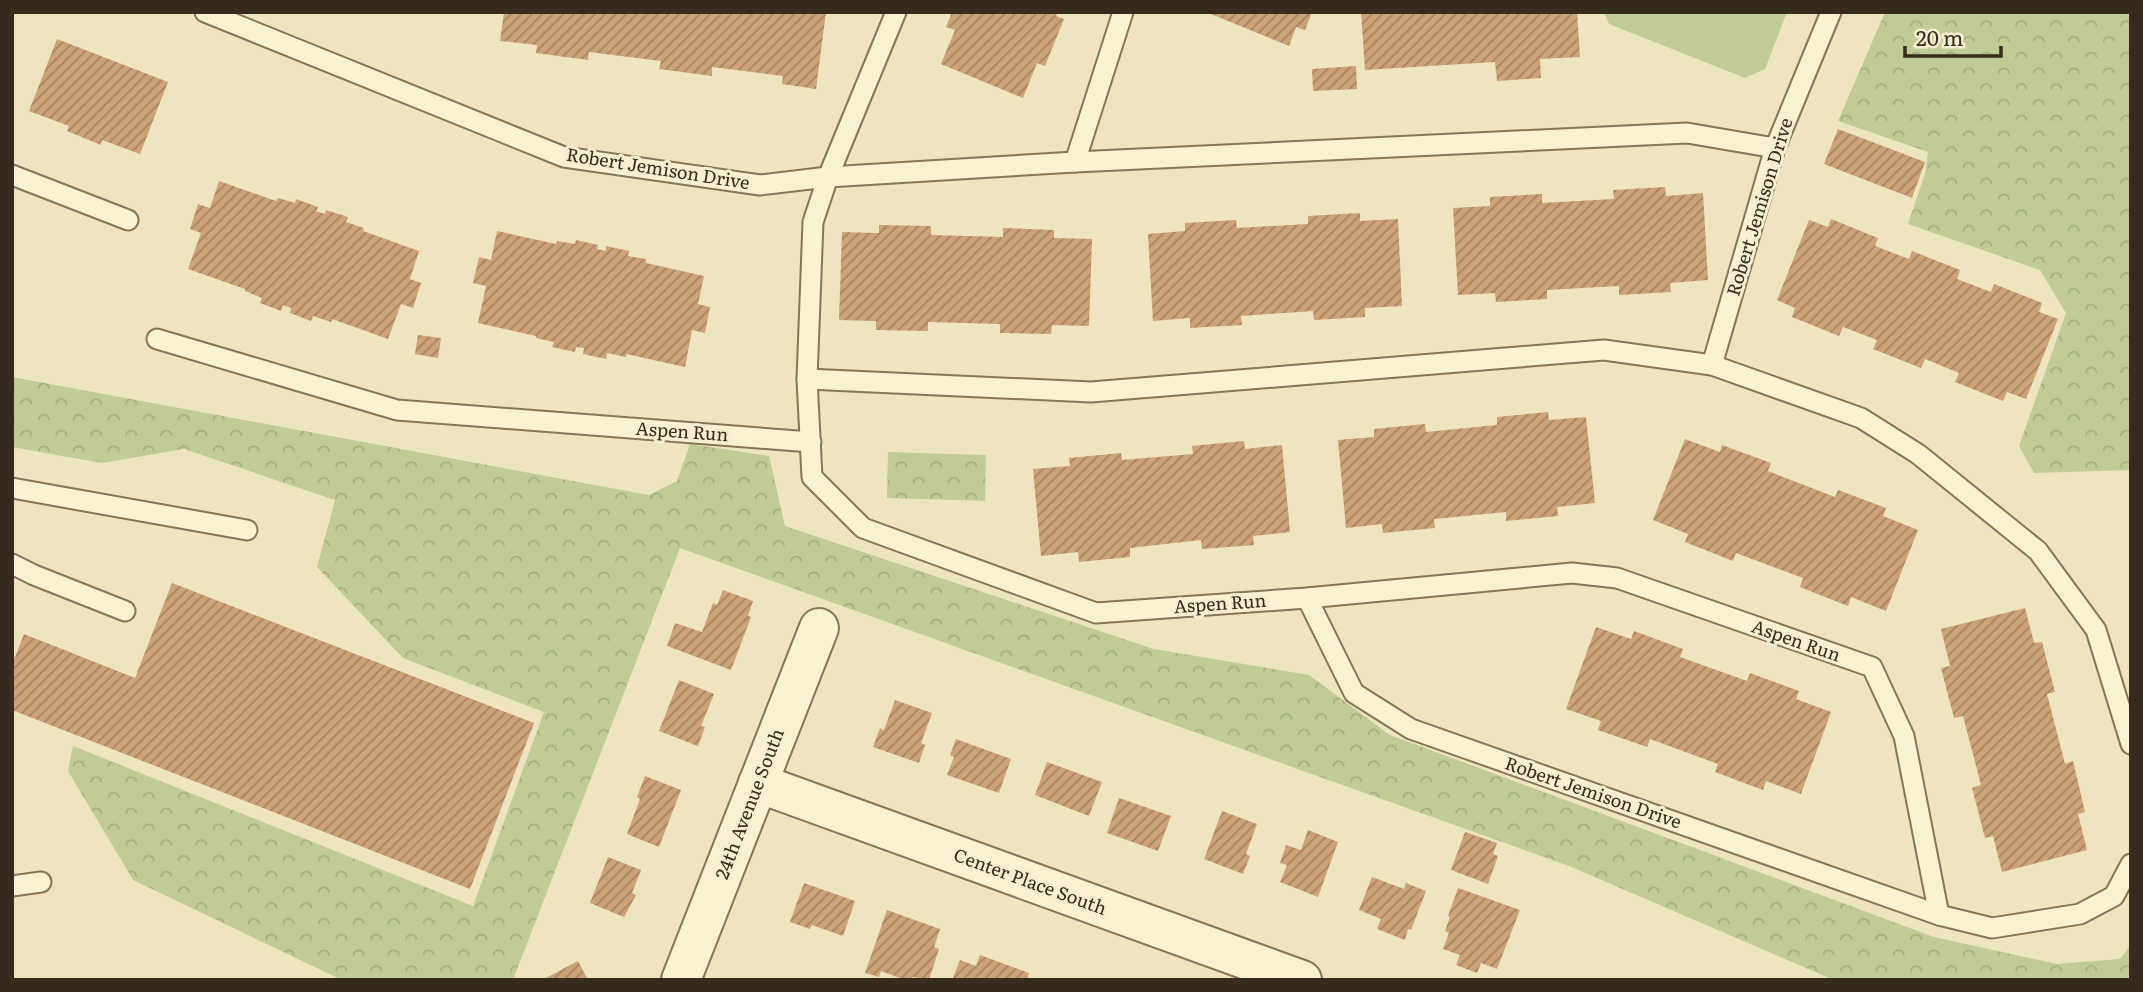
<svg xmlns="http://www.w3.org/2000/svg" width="2143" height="992" font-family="Literata,serif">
	<defs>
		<pattern id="forest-crowns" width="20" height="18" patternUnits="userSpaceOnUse" patternTransform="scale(1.75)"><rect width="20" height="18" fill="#c0cc94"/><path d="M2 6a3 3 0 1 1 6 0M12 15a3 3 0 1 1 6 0" fill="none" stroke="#a6af7f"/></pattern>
		<pattern id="building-hatch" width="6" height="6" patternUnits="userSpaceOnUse" patternTransform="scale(1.75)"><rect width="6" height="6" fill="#cca276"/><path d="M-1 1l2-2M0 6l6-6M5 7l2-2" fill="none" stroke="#a68460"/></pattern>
	</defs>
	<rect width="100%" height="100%" fill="#eee4c0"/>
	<g fill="url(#forest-crowns)">
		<path d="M1885 12H2131V470L2034 473 2019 446 2066 313 2040 270 1908 224 1925 174 1928 152 1838 121Z"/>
		<path d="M12 377 649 495 677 481 690 444 769 456 785 526 1154 649 1309 675 1390 735 1934 937 2057 964 2120 959 2131 945V980H1834L1569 866 680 548 513 980H342L133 880 68 771 73 746 473 906 544 712 403 658 317 567 335 500 184 449 102 463 12 447Z"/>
		<path d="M888 452 986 455 985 501 887 498Z"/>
	</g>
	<path fill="#c0cc94" d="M1604 12H1787L1765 69 1745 78 1609 24Z"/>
	<g fill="url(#building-hatch)">
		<path d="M504 12H826L816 89 782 84 783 76 712 67V76L659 69 661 61 589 52 588 60 536 53 537 45 500 41Z"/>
		<path d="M952 12H1058L1056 16 1064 19 1045 66 1037 63 1023 98 941 64 955 30 946 27Z"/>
		<path d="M1206 12H1312L1305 30 1296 27 1289 46Z"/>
		<path d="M1361 12H1577L1580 57 1540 59 1541 78 1497 81 1495 62 1365 70Z"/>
		<path d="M57 39 168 82 140 154 102 140 101 145 67 131 69 126 29 111Z"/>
		<path d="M1356 66 1357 89 1313 91 1312 69Z"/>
		<path d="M1838 129 1925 162 1912 198 1824 164Z"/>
		<path d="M219 181 276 201 278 198 295 203 296 199 318 207 316 211 325 214 326 210 348 217 346 222 364 228 363 231 419 251 410 279 421 283 413 308 401 304 388 339 332 319 331 322 313 316 311 321 290 313 291 308 283 305 281 311 260 303 262 298 245 291V289L188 269 201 233 190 229 198 204 210 208Z"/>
		<path d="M1665 187 1666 196 1703 193 1708 280 1670 283 1671 292 1619 295V286L1547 290V299L1496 302 1495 293 1458 295 1453 208 1490 206V197L1542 194V203L1614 199 1613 190Z"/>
		<path d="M1360 213V221L1398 219 1402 306 1365 308V317L1314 320 1313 311 1241 316 1242 325 1190 328V318L1153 321 1148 234 1185 231V223L1236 220 1237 228 1308 224V216Z"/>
		<path d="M1831 219 1878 238 1875 246 1909 259 1912 251 1960 270 1957 279 1991 292 1994 284 2042 303 2039 312 2058 319 2026 399 2007 392 2003 401 1955 382 1959 373 1925 359 1921 368 1873 349 1877 340 1843 327 1839 336 1792 317 1795 308 1777 300 1809 220 1828 227Z"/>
		<path d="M879 225 931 226V235L1003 237V228L1054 230V238L1092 239 1089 326 1052 325 1051 334 1000 333V324L928 322V331L876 330V321L839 320 842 232 879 233Z"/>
		<path d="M497 231 556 244 557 241 575 244 576 240 598 245 597 249 606 251V246L629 251 628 256 646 259V263L704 276 698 304 710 307 705 333 692 330 685 367 626 354V357L607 353 606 359 583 354 584 348 576 347 575 352 552 347 554 342 536 338V336L478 323 486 286 473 283 479 257 491 260Z"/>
		<path d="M418 335 441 338 438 358 415 354Z"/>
		<path d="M1548 412 1549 420 1586 417 1595 503 1557 507 1558 516 1506 521V512L1434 519 1435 528 1383 533 1382 524 1346 528 1338 440 1374 437V429L1425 424 1426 432 1497 425V417Z"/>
		<path d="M1685 439 1720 452 1722 445 1771 463 1768 471 1835 497 1838 490 1886 508 1883 516 1918 530 1886 611 1851 597 1848 606 1800 587 1803 578 1736 553 1733 561 1685 542 1688 534 1653 520Z"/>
		<path d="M1244 441 1245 449 1282 445 1290 532 1253 536 1254 545 1202 549 1201 540 1130 548V557L1079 562 1078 552 1041 556 1033 469 1070 466 1069 458 1121 453 1122 460 1193 454 1192 446Z"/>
		<path d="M172 583 534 723 470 889 12 710V665L24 634 135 678Z"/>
		<path d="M723 590 753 601 748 616 751 617 731 670 667 646 675 623 702 632 713 603 717 605Z"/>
		<path d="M2025 608 2034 643 2042 642 2055 692 2047 694 2065 764 2073 761 2085 812 2078 814 2087 850 2002 872 1993 836 1985 838 1972 788 1981 785 1963 716 1954 718 1941 668 1950 666 1941 629Z"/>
		<path d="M1596 627 1631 639 1634 631 1683 649 1680 657 1747 681 1750 673 1799 691 1796 699 1831 712 1801 794 1766 781 1763 790 1715 772 1718 764 1650 739 1647 747 1598 730 1601 721 1566 709Z"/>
		<path d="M679 680 714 694 701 726 705 727 698 746 659 731Z"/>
		<path d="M895 700 932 713 921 743 925 745 919 763 873 747 880 728 884 730Z"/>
		<path d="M956 739 1011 759 999 793 947 775 954 757 950 755Z"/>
		<path d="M1047 762 1102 782 1089 816 1035 795Z"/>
		<path d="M645 776 681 790 659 847 627 834 640 799 637 797Z"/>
		<path d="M1119 798 1171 816 1158 851 1107 833Z"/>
		<path d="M1222 811 1257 824 1246 854 1250 856 1243 874 1204 859Z"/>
		<path d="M1308 830 1338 842 1318 897 1280 882 1287 865 1280 863 1286 845 1301 850Z"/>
		<path d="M1465 832 1497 843 1493 854 1498 856 1488 884 1451 870Z"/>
		<path d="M608 857 641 870 632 893 636 895 624 917 590 903Z"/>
		<path d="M1372 877 1404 889 1406 883 1426 891 1411 930 1408 929 1405 940 1377 929 1381 919 1359 910Z"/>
		<path d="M804 883 855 901 843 936 812 925 810 929 790 922Z"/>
		<path d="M1458 888 1520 910 1497 969 1481 963 1477 973 1456 965 1460 955 1443 949 1449 933 1445 931 1450 917 1448 916Z"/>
		<path d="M887 910 940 929 934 947 939 949 929 980 912 977V980H905L881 971 879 977 865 973Z"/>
		<path d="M980 955 1029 973 1027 980H952L960 960 976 966Z"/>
		<path d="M578 961 588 980H542Z"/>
	</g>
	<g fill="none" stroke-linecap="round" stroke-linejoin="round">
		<g stroke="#877558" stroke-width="23">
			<g id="lane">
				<path d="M205 12 564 157 760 185 828 177 1075 162 1687 133 1775 148"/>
				<path d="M896 12 828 177 813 222 807 379 812 477 863 528 1096 613 1307 598 1572 573 1617 578 1872 667 1904 736 1939 915"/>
				<path d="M1075 162 1123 12"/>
				<path d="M12 175 128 220"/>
				<path d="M157 339 397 410 811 442"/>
				<path d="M1712 365 1775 148 1831 12"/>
				<path d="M807 379 1091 392 1604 350 1712 365 1861 418 1918 454 2038 551 2096 630 2131 744"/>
				<path d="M12 488 247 530"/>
				<path d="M12 564 34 575 125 611"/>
				<path d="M1307 598 1354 693 1411 729 1939 915 1992 928 2080 914 2114 896 2131 864"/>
				<path d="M12 886 41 882"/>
			</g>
		</g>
		<g stroke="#877558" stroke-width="42">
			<g id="street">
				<path d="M758 783 1302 980"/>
				<path d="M681 980 819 628"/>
			</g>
		</g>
		<use href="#lane" stroke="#f9f1d3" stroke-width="19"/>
		<use href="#street" stroke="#f9f1d3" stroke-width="38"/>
	</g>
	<g text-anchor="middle" stroke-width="6" stroke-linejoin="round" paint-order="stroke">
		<g font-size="18" fill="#362b1d" stroke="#f5eed0">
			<text transform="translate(658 169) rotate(9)" y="6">Robert Jemison Drive</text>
			<text transform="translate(1760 207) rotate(-73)" y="6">Robert Jemison Drive</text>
			<text transform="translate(682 432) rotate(4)" y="6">Aspen Run</text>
			<text transform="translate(1220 604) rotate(-4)" y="6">Aspen Run</text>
			<text transform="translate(1796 641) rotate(19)" y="6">Aspen Run</text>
			<text transform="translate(1593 793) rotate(19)" y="6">Robert Jemison Drive</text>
			<text transform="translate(750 804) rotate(-69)" y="6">24th Avenue South</text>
			<text transform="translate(1030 882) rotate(20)" y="6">Center Place South</text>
		</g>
	</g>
	<rect width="2143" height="992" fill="none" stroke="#362b1d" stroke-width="28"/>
	<path d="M1905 46v10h96v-10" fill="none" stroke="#362b1d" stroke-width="3.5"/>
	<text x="1916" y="46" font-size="21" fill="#362b1d" stroke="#f5eed0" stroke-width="5" paint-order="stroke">20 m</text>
</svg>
